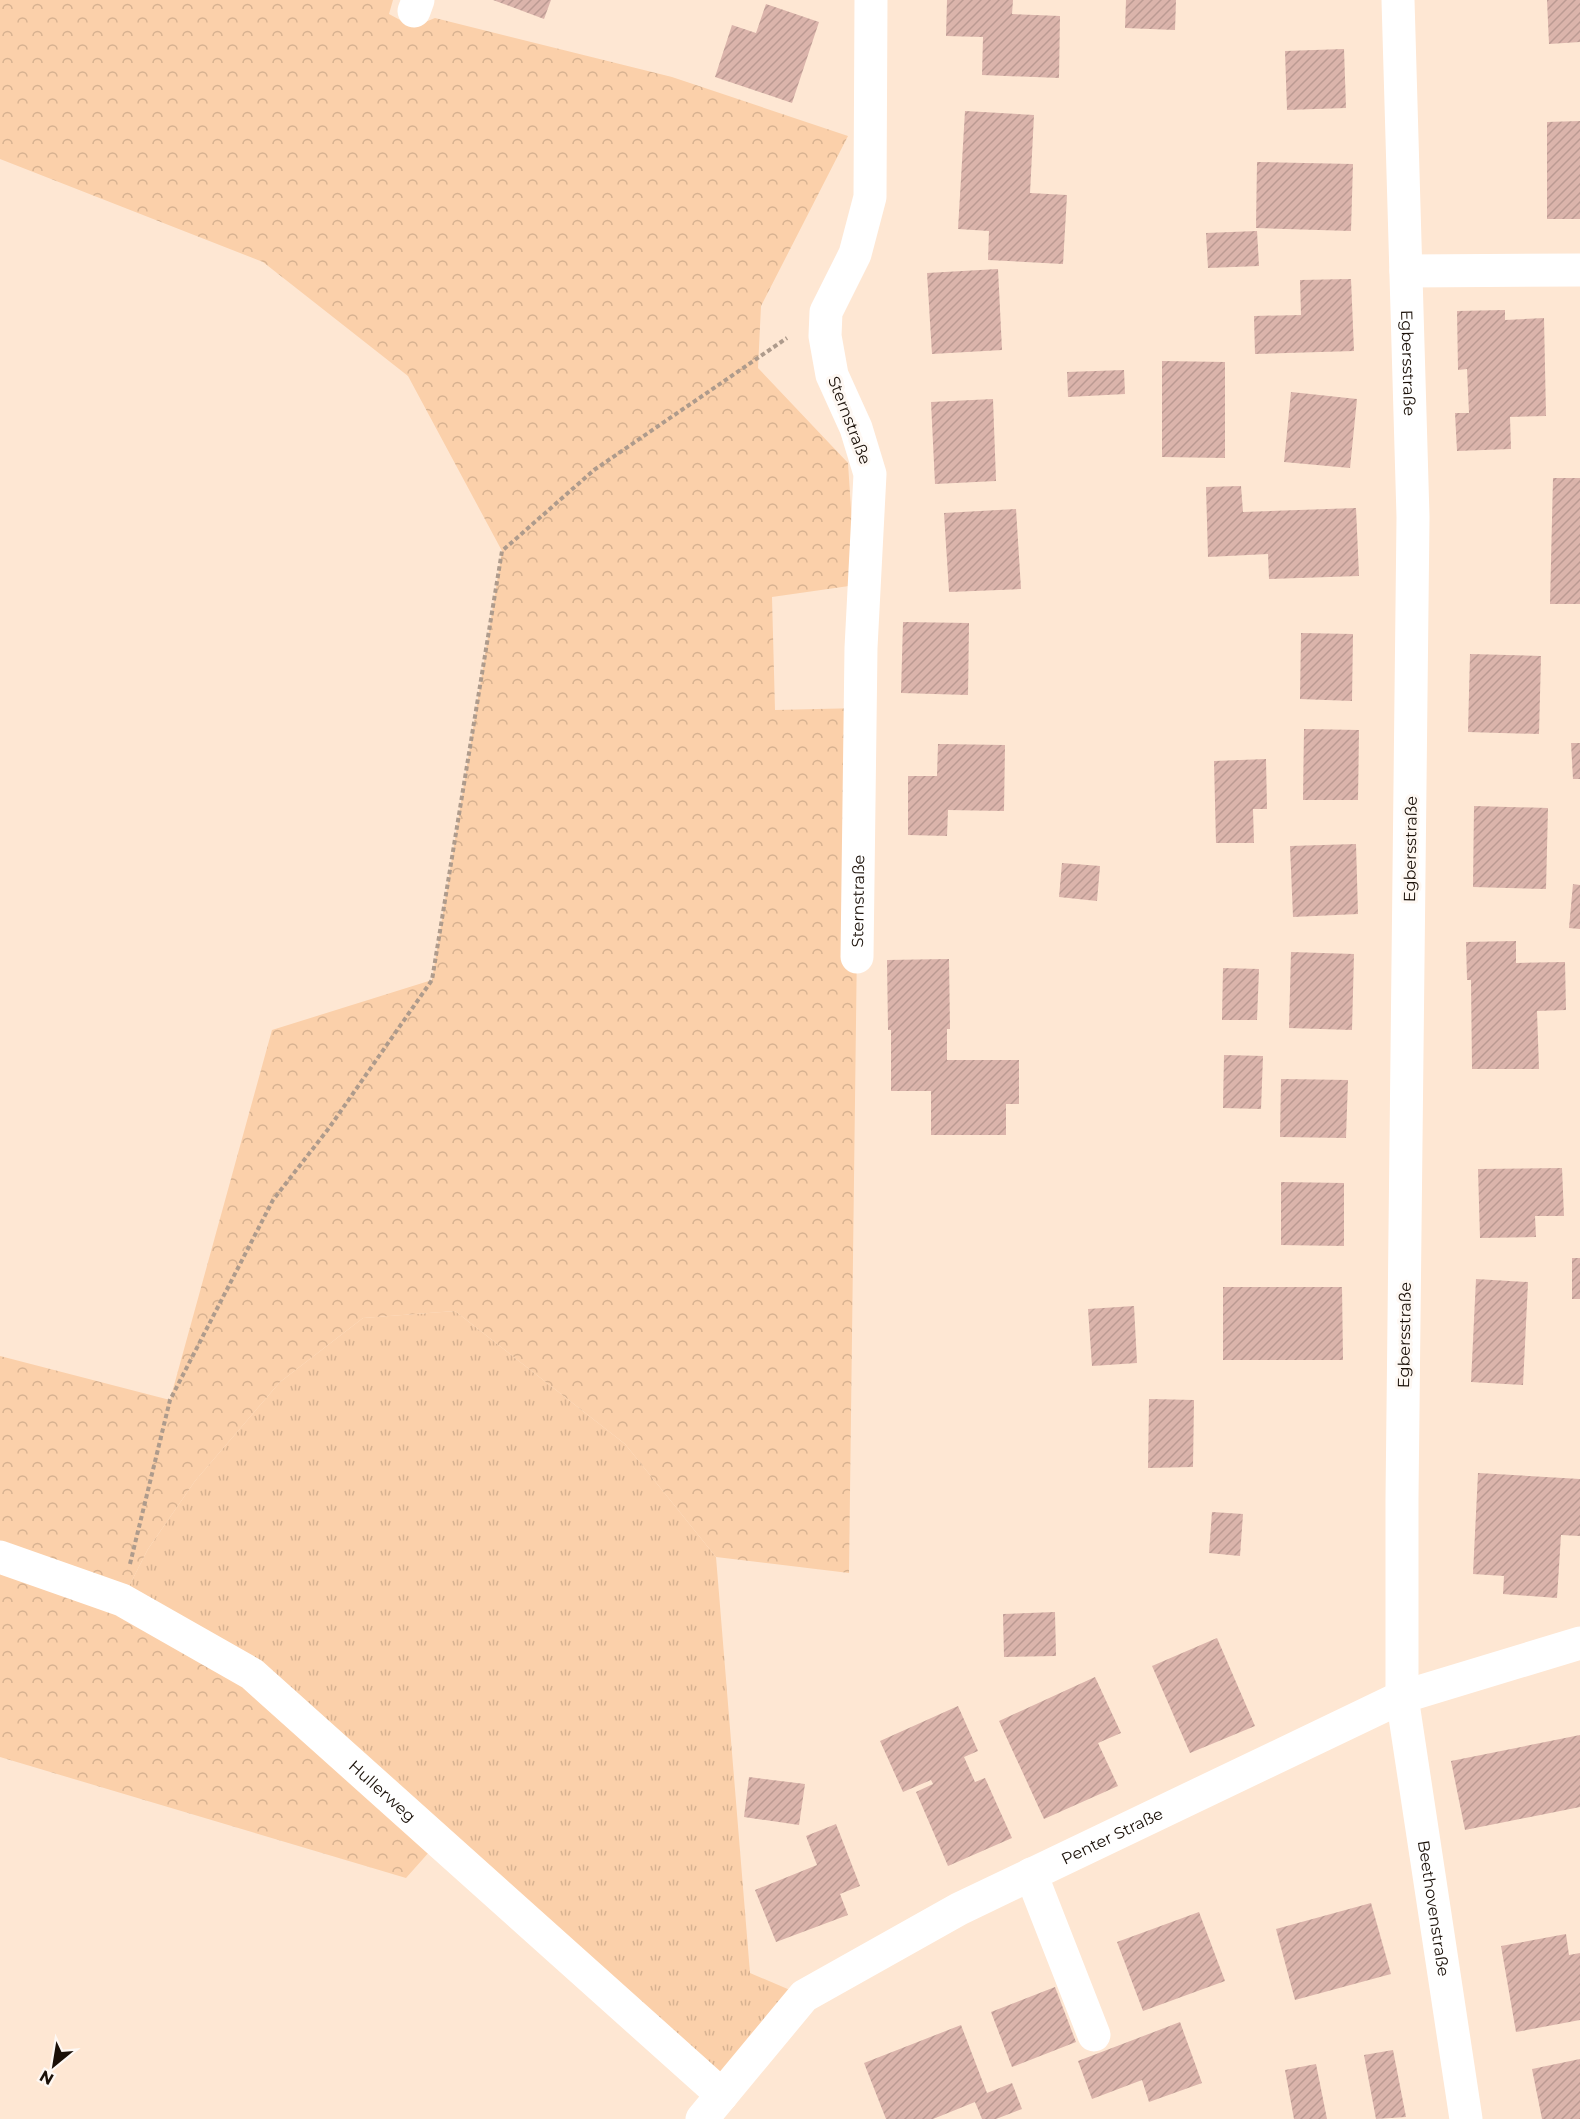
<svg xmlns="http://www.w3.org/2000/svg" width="1580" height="2119" font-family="Montserrat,sans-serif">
	<defs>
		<pattern id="grass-tufts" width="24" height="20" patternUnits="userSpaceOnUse" patternTransform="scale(1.5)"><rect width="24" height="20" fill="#fbd0aa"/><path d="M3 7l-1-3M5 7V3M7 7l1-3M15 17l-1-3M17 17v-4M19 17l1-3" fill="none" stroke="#d7b291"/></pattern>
		<pattern id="forest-crowns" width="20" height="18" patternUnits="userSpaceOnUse" patternTransform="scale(1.5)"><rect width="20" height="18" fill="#fbd0aa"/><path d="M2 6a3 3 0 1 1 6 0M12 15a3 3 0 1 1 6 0" fill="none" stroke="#d7b291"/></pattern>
		<pattern id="building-hatch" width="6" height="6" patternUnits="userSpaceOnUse" patternTransform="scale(1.5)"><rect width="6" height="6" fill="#dbb4ab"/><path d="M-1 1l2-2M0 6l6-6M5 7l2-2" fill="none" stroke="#bb9a92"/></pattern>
	</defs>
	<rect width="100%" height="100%" fill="#fee7d3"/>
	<path fill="url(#grass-tufts)" d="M455 1311 625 1444 716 1557 750 1973 804 1996 722 2095 122 1600 148 1549 195 1481 280 1382 363 1318Z"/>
	<path fill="url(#forest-crowns)" d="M0 0H393L389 14 413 27 435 18 672 77 848 136 761 306 758 368 848 463 856 585 772 597 775 710 860 708 849 1573 716 1557 625 1444 455 1311 363 1318 280 1382 195 1481 148 1549 122 1600 252 1674 439 1841 406 1878 0 1757V1356L170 1400 272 1030 432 980 502 551 408 376 263 262 0 159Z"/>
	<g fill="url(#building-hatch)">
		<path d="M493 0H551L544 19Z"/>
		<path d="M947 0H1013L1012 14 1060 16 1059 78 982 75 983 37 946 36Z"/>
		<path d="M1126 0H1176L1175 30 1125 28Z"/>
		<path d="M1547 0H1580V42L1549 44Z"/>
		<path d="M766 4 819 22 792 103 715 77 732 25 756 33Z"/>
		<path d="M1344 49 1346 108 1287 110 1285 51Z"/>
		<path d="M965 111 1034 115 1030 193 1067 195 1063 264 988 260 989 231 958 229Z"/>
		<path d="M1580 121V219H1547V122Z"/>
		<path d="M1257 162 1353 164 1351 231 1256 228Z"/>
		<path d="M1257 231 1259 266 1208 268 1206 233Z"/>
		<path d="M998 269 1002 350 932 354 927 273Z"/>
		<path d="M1351 279 1354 351 1255 354 1254 316 1301 315 1300 280Z"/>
		<path d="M1505 310V320L1544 318 1546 416 1510 417 1511 449 1457 451 1455 413H1469L1467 369 1458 370 1457 311Z"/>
		<path d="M1162 361 1225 362V458L1162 457Z"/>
		<path d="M1124 370 1125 394 1068 397 1067 372Z"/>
		<path d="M1291 392 1357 399 1350 468 1284 462Z"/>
		<path d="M993 399 996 481 935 484 931 402Z"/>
		<path d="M1553 478H1580V604H1550Z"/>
		<path d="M1241 486 1243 512 1356 508 1359 576 1269 579 1268 554 1208 557 1206 487Z"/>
		<path d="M1016 509 1021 589 949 592 944 513Z"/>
		<path d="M903 622 969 623 968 695 901 693Z"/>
		<path d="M1301 633 1353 634 1352 701 1300 699Z"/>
		<path d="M1470 654 1541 656 1539 734 1468 732Z"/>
		<path d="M1304 729 1359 730 1358 800H1303Z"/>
		<path d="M1571 743H1580V779H1573Z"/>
		<path d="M938 744 1005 745 1004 811 948 810 947 836 908 835V776H937Z"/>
		<path d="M1266 759 1267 809H1253L1254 843H1216L1214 761Z"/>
		<path d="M1474 806 1548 808 1546 889 1473 887Z"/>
		<path d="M1356 844 1358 914 1293 917 1290 846Z"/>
		<path d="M1062 863 1100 866 1097 901 1059 897Z"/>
		<path d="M1573 884 1580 885V929L1569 928Z"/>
		<path d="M1516 941V963L1565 962 1566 1010 1537 1011 1539 1069H1472L1471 980H1467L1466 942Z"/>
		<path d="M1291 952 1354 954 1352 1030 1289 1028Z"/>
		<path d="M949 959 950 1029H947V1060H1019V1104H1006V1135H931V1091H891V1030H888L887 960Z"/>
		<path d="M1223 968 1259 969 1257 1020H1222Z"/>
		<path d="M1224 1055 1263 1056 1261 1109 1223 1108Z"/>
		<path d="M1281 1079 1348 1080 1346 1138 1280 1137Z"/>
		<path d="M1562 1168 1564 1216H1535L1536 1237 1480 1238 1478 1169Z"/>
		<path d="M1281 1182 1344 1183V1246L1281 1245Z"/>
		<rect x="1572" y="1258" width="8" height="41"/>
		<path d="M1476 1279 1528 1282 1523 1385 1471 1382Z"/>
		<path d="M1223 1287H1342L1343 1360H1223Z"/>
		<path d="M1134 1306 1137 1363 1092 1366 1088 1309Z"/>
		<path d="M1149 1399 1194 1400 1193 1467 1148 1468Z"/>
		<path d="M1478 1473 1580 1479V1536L1561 1535 1557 1598 1503 1594 1504 1576 1473 1574Z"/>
		<path d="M1212 1512 1243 1514 1240 1556 1209 1553Z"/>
		<path d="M1055 1612 1056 1656 1004 1657 1003 1614Z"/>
		<path d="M1217 1638 1255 1726 1190 1753 1152 1666Z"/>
		<path d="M1095 1677 1121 1733 1098 1743 1118 1786 1044 1819 999 1721Z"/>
		<path d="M958 1706 978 1751 964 1757 975 1782 985 1778 1012 1838 948 1866 916 1792 933 1784 931 1780 903 1792 880 1741Z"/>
		<path d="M1580 1735V1807L1465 1830 1451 1761Z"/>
		<path d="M749 1777 805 1784 799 1825 744 1817Z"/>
		<path d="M836 1824 860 1886 840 1894 848 1915 776 1942 755 1890 817 1865 806 1836Z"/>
		<path d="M1371 1903 1391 1974 1295 2000 1276 1929Z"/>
		<path d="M1199 1912 1225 1981 1143 2011 1117 1942Z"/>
		<path d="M1566 1934 1569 1955 1580 1953V2020L1516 2032 1501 1946Z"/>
		<path d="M1055 1987 1076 2042 1012 2067 991 2012Z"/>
		<path d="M1180 2022 1202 2083 1149 2102 1142 2080 1092 2099 1078 2061Z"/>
		<path d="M961 2025 987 2093 1012 2083 1022 2109 996 2119H982L975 2102 933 2119H886L864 2063Z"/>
		<path d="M1393 2050 1406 2117 1376 2119 1364 2055Z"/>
		<path d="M1580 2059V2119H1542L1532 2069Z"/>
		<path d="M1316 2064 1327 2119H1294L1285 2070Z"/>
	</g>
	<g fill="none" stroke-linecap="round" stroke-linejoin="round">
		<path stroke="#ae9b8c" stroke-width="4" stroke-dasharray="4.5 3" stroke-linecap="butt" d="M130 1564 170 1400 273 1200 329 1128 432 980 502 551 594 470 787 338"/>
		<g stroke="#fff" stroke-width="33">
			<path id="s1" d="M1398 0 1413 517 1402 1499V1697L1466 2119"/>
			<path d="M414 11 418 0"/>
			<path d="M1406 271 1580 270"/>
			<path id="s2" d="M857 957 861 648 870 474 856 428 832 375 825 336 826 312 855 254 870 197 871 0"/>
			<path id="s3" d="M0 1557 122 1600 252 1674 722 2095"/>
			<path d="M1031 1874 1094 2035"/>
			<path id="s4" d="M702 2119 804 1996 959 1909 1402 1697 1580 1643"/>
		</g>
	</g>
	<g text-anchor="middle" stroke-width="6" stroke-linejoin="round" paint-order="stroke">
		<g font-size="16" fill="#1a1008" stroke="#fef8f3">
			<text dy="6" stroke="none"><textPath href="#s1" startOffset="363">Egbersstraße</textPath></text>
			<text transform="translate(850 420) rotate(69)" y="6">Sternstraße</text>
			<text transform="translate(1410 849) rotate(-89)" y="6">Egbersstraße</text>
			<text dy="6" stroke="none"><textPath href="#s2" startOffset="56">Sternstraße</textPath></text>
			<text transform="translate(1404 1335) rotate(-89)" y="6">Egbersstraße</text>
			<text dy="6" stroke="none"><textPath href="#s3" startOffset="454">Hullerweg</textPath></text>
			<text dy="6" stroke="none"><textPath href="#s4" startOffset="507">Penter Straße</textPath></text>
			<text dy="6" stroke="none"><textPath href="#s1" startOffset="1911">Beethovenstraße</textPath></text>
		</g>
	</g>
	<g transform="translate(54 2065) rotate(210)" stroke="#fef8f3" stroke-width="4.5" paint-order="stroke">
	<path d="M0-4.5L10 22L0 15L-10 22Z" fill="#1a1008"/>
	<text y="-9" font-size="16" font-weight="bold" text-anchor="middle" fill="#1a1008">N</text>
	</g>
</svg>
